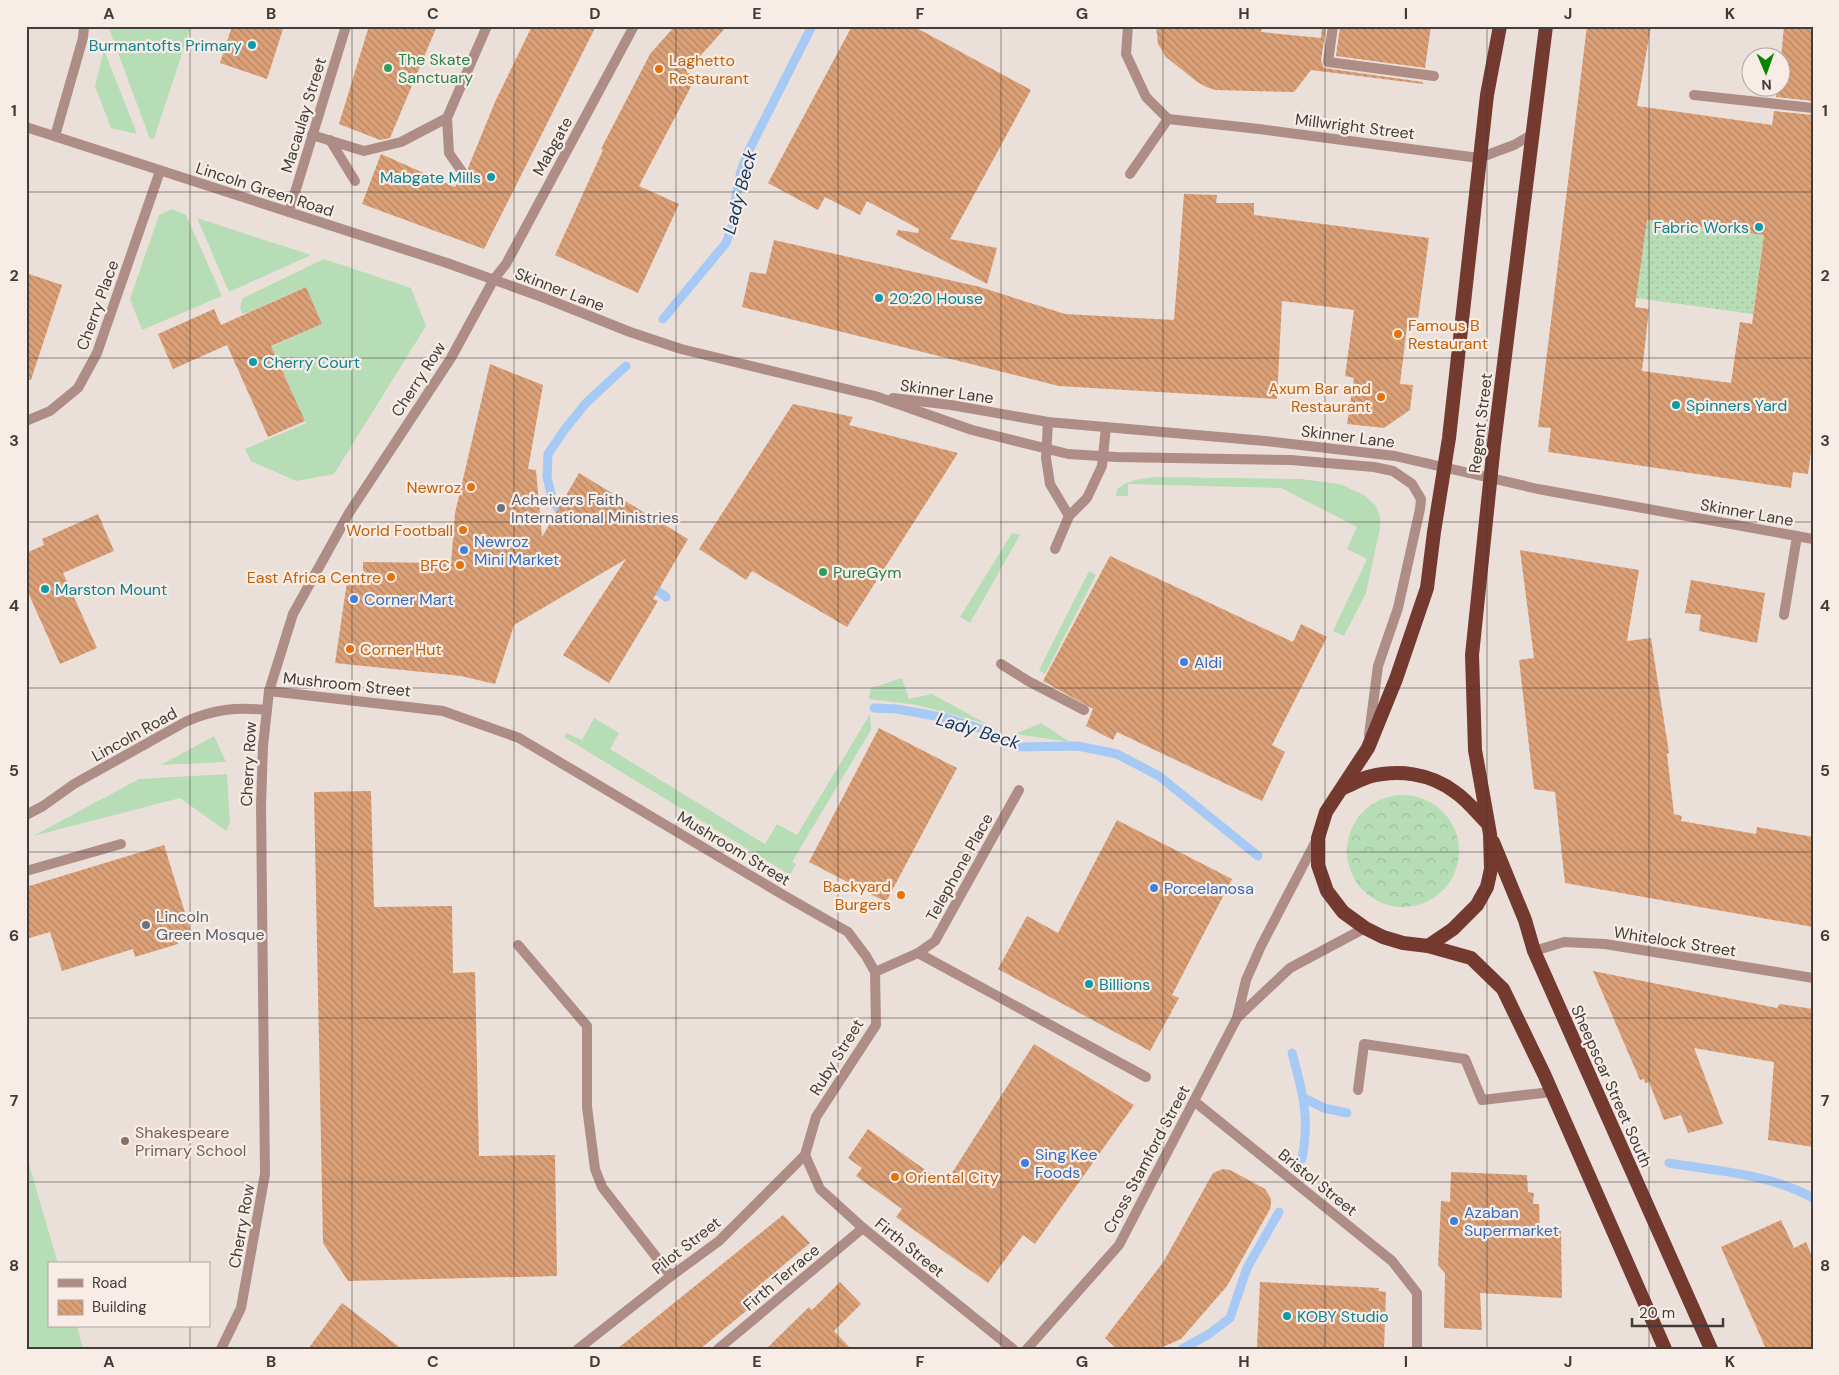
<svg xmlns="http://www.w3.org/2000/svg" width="1839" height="1375" font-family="'DM Sans',sans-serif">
	<defs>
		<pattern id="forest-crowns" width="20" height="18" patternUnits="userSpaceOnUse" patternTransform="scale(1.25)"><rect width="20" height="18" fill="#b7ddb6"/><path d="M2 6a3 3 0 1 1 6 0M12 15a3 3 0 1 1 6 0" fill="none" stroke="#9ebf9d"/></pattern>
		<pattern id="garden-dots" width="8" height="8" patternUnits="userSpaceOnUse" patternTransform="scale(1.25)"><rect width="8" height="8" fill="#b7ddb6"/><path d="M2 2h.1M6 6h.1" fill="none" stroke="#9ebf9d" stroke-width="1.8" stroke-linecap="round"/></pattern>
		<pattern id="building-back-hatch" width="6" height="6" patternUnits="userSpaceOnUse" patternTransform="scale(1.25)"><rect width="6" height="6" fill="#dca077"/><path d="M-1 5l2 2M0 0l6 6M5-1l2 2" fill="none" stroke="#b48463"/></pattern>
	</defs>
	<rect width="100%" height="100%" fill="#eae0d9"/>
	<g fill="#b7ddb6">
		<path d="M108 26H191L154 139H150Z"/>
		<path d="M104 50 137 134 111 128 95 86Z"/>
		<path d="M172 209 186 215 222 296 142 330 130 299 159 215Z"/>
		<path d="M197 218 311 255 229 292Z"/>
		<path d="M324 259 411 288 426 326 334 474 296 481 251 461 245 449 306 423 278 361 266 349 322 324 305 287 249 312 242 314 240 307 243 298Z"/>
		<path d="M1154 477 1301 479 1340 484 1364 495 1376 506 1380 516V528L1366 593 1344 636 1333 631 1367 559 1347 549 1357 527 1281 488 1128 484V496H1116L1117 489C1128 480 1140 479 1154 477Z"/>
		<path d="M1012 533 1020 535 970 623 960 617Z"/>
		<path d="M1089 571 1096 575 1045 674 1039 670Z"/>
		<path d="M902 678 909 699 932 694 987 724 917 705 869 699 871 688Z"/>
		<path d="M870 714 871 730 792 862 796 864 790 875 564 737 566 733 582 740 594 718 619 733 610 749 765 844 777 824 797 835Z"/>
		<path d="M1041 723 1070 742 1015 734Z"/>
		<path d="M214 736 226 762 161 765Z"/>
		<path d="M227 774 230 824 226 831 180 798 33 836 139 779Z"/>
		<path d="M26 1154 58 1264H49V1326H77L83 1349H26Z"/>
	</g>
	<circle fill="url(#forest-crowns)" cx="1403" cy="851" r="56"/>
	<path fill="url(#garden-dots)" d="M1647 220 1764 235 1753 314 1636 298Z"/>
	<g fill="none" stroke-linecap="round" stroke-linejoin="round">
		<g stroke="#a6c9f5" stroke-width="9">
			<path d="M663 319 726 243 734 221 736 196 741 171 748 152 812 26"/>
			<path d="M565 517 553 502 547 477 548 454 565 429 586 403 626 366"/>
			<path d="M648 584 666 597"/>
			<path d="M874 708 897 709 946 718 979 728 1018 747 1078 746 1117 754 1159 776 1258 856"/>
			<path d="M1292 1053C1303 1093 1310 1117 1302 1159"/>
			<path d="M1304 1098 1324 1108 1347 1113"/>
			<path d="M1669 1163C1717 1171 1770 1174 1813 1198"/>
			<path d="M1182 1349 1209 1334 1230 1318 1247 1268 1279 1212"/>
		</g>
	</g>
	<g fill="url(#building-back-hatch)" fill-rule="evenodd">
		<path d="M232 26H284L267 79 220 63Z"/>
		<path d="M369 26H437L390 138 380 140 339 124Z"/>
		<path d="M532 26H596L484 249 362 204 381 154 455 187 460 179 467 178 470 173 468 168 495 102Z"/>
		<path d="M675 26H727L686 72 696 77 639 186 679 204 638 293 555 255 603 150 601 149 650 54Z"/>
		<path d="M852 26H913L1031 90 950 239 997 248 987 284 896 235 898 230 918 233 919 229 867 201 860 215 825 197 818 210 768 183Z"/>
		<path d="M1156 26H1262L1261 32 1321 38 1322 26H1326L1321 61 1324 68 1423 82V84L1311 70 1294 92 1216 90 1206 87 1196 81 1166 57 1158 44Z"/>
		<path d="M1340 26H1431L1425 68 1336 56Z"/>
		<path d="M1587 26H1651L1637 106 1772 125 1774 111 1813 115V436L1808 474 1793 472 1791 488 1548 452 1551 428 1538 427ZM1647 220 1764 235 1752 324 1740 322 1731 383 1642 371 1649 309 1635 307Z"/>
		<path d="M1784 26H1813V101L1776 97 1777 88H1782L1781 58Z"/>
		<path d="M1184 194 1217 195 1216 203H1254V215L1429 238 1418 319 1408 318 1400 384 1413 385 1410 410 1384 428 1347 424 1354 378 1345 376 1354 310 1282 301 1277 399 1059 386 742 307 750 272 766 274 774 240 980 287 1065 314 1174 320Z"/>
		<path d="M26 273 62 285 31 380H26Z"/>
		<path d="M306 287 322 324 271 346 305 421 268 437 227 345 173 369 158 334 214 309 221 325Z"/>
		<path d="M490 364 543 385 528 469 536 470 542 537 579 473 688 539 653 599 658 601 609 683 563 655 626 559 514 625 495 684 461 676 335 663 347 582 363 581V562L451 563 455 513Z"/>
		<path d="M793 404 853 417 849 425 958 453 847 627 752 571 746 580 699 549Z"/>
		<path d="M98 514 114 551 63 573 97 648 60 664 26 588V553L44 545 42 539Z"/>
		<path d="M1520 550 1639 570 1627 641 1651 638 1669 753 1667 754 1674 814 1682 816 1681 821 1756 834 1757 827 1813 837V927L1565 883 1555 792 1534 789 1519 660 1534 658Z"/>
		<path d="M1110 556 1293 642 1301 624 1327 637 1272 745 1285 752 1262 801 1117 732 1113 740 1086 726 1093 709 1043 681Z"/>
		<path d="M1691 580 1765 593 1757 643 1699 631 1701 615 1685 613Z"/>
		<path d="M879 728 957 768 886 902 809 862Z"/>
		<path d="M371 791 374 907 452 906 453 973 475 972 479 1156 555 1155 557 1276 348 1281 323 1243 314 792Z"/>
		<path d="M1117 820 1232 879 1172 995 1179 998 1150 1051 998 969 1027 916 1058 933Z"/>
		<path d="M164 845 191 932 176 936 178 944 135 957 133 949 62 971 50 932 26 939V887Z"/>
		<path d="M1593 971 1777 1008 1780 1004 1813 1009V1147L1768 1140 1774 1062 1694 1048 1723 1124 1688 1133 1681 1115 1664 1120 1649 1082 1645 1083 1644 1079 1640 1080Z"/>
		<path d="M1034 1044 1134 1105 1035 1244 1023 1235 988 1283 896 1217 902 1209 856 1176 862 1168 848 1158 868 1129 945 1184Z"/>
		<path d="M1223 1169 1230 1170 1265 1189 1271 1199V1204L1270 1209 1227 1286 1181 1339 1158 1349H1117L1105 1338 1164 1261 1213 1173Z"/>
		<path d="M1451 1172 1527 1175 1528 1192 1534 1193 1533 1204H1539L1540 1230 1561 1231 1562 1298 1480 1293 1482 1330 1444 1328 1445 1273 1438 1265 1441 1201 1450 1202Z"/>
		<path d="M783 1215 810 1243 744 1298 752 1306 700 1349H617Z"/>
		<path d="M1781 1220 1794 1248 1806 1242 1813 1258V1349H1766L1721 1247Z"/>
		<path d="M840 1282 861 1304 834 1331 851 1349H766L809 1307 812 1310Z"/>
		<path d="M1260 1282 1379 1288 1378 1291 1386 1292 1384 1349 1257 1347Z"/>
		<path d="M342 1303 402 1349H308Z"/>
	</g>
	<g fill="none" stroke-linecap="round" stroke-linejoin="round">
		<g stroke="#ae8d86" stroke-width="10">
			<path d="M1333 26 1328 62 1434 76"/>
			<path d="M1694 95 1813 108"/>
			<path d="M447 118 449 153 463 173"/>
			<path d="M312 135 364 151 401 142 447 118 487 26"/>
			<path d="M330 140 355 181"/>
			<path d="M1048 422 1046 458 1050 484 1069 516 1087 498 1102 466 1106 427"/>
			<path d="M1055 549 1069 516"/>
			<path d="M1784 615 1797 536"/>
			<path d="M1001 664 1028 681 1084 710"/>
			<path d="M26 871 121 844"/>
			<path d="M518 945 587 1026V1107L595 1169 602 1187 671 1276"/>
			<path d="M1358 1090 1364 1044 1465 1059 1482 1100 1551 1092"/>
		</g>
		<g stroke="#ae8d86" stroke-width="10">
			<path d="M1128 26 1126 54 1146 97 1168 119 1259 129 1479 158 1514 145 1533 134"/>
			<path d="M55 136 83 38 84 26"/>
			<path d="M1130 174 1168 119"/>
			<path d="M289 212 346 26"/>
			<path d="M494 279 506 264 634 26"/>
			<path d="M26 421 50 411 78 388 97 353 160 171"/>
			<path d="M269 691 443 711 519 738 785 896 848 932 866 956 875 972 918 953 1146 1077"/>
			<path d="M26 815 43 806 74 784 185 722C214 709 236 707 267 710"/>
			<path d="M1534 951 1564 942 1605 944 1813 978"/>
			<path d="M918 953 935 941 1019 790"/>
			<path d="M1194 1101 1392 1261 1417 1293V1349"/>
			<path d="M805 1155 820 1189 863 1228 1013 1349"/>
			<path d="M578 1349 671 1276 719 1241 805 1155 816 1117 876 1025 875 972"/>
			<path d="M718 1349 863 1228"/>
		</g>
		<g stroke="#ae8d86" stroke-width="10">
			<path d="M26 127 447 263 542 297 630 332 681 349 875 396 972 430 1068 454 1116 457 1291 460 1374 467 1393 471 1412 484 1421 499 1420 509 1398 608 1378 666 1369 735"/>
			<path d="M893 398 951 405 1048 422 1265 441 1395 456 1538 489 1813 539"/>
			<path d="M1237 1018 1290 968 1365 928"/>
			<path d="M221 1349 241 1308 265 1174 261 806 263 746 269 691 293 614 349 513 451 358 494 279"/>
			<path d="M1027 1349 1119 1245 1237 1018 1246 980 1261 946 1317 839"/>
		</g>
		<g stroke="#74392f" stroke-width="14">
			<path d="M1500 26 1487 95 1449 438 1434 532 1427 588 1396 679 1368 748 1326 812 1318 838V865L1327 891 1343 912 1365 928 1383 937 1403 943 1428 946 1471 958 1503 989 1544 1074 1665 1349"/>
			<path d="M1343 788C1351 785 1359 780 1368 777 1398 769 1430 773 1455 792 1467 800 1478 814 1488 824"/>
			<path d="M1493 842 1525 920 1534 951 1711 1349"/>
			<path d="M1428 946 1453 929 1477 905 1487 887 1491 869 1490 834 1475 750 1472 655 1494 444 1546 26"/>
		</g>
	</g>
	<path fill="none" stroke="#403c39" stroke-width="1" stroke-opacity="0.55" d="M190 26V1264M352 26V1349M514 26V1349M676 26V1349M838 26V1349M1001 26V1349M1163 26V1349M1325 26V1349M1487 26V1349M1649 26V1349M26 192H1813M26 358H1813M26 522H1813M26 688H1813M26 852H1813M26 1018H1813M26 1182H1813M190 1326V1349"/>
	<g fill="#0f9aa8" stroke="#f7ede6" stroke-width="2">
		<circle cx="252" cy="45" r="5"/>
		<circle cx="491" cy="177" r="5"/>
		<circle cx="1759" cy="227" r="5"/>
		<circle cx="879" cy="298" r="5"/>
		<circle cx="253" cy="362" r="5"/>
		<circle cx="1676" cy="405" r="5"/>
		<circle cx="45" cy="589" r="5"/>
		<circle cx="1089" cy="984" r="5"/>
		<circle cx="1287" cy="1316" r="5"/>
	</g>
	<g fill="#2e9e5b" stroke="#f7ede6" stroke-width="2">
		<circle cx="388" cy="68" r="5"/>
		<circle cx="823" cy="572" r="5"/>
	</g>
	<g fill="#e8710a" stroke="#f7ede6" stroke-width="2">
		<circle cx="659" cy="69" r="5"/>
		<circle cx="1398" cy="334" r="5"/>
		<circle cx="1381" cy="397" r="5"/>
		<circle cx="471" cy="487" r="5"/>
		<circle cx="463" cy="530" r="5"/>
		<circle cx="460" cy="565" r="5"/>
		<circle cx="391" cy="577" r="5"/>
		<circle cx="350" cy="649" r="5"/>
		<circle cx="901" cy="895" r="5"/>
		<circle cx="895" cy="1177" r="5"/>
	</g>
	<g fill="#6b7280" stroke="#f7ede6" stroke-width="2">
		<circle cx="501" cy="508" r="5"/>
		<circle cx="146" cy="925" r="5"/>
	</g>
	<g fill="#3f7fe0" stroke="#f7ede6" stroke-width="2">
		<circle cx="464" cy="550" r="5"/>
		<circle cx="354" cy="599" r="5"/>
		<circle cx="1184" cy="662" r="5"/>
		<circle cx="1154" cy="888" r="5"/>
		<circle cx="1025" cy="1163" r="5"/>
		<circle cx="1454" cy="1221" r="5"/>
	</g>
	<circle fill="#8d6e63" stroke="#f7ede6" stroke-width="2" cx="125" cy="1141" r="5"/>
	<g text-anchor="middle" stroke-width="4.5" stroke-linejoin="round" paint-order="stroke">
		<g font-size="16" fill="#0d838f" stroke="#f7ede6" text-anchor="start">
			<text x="242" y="51" text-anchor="end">Burmantofts Primary</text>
			<text x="481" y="183" text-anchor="end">Mabgate Mills</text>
			<text x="1749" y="233" text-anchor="end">Fabric Works</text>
			<text x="889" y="304">20:20 House</text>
			<text x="263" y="368">Cherry Court</text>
			<text x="1686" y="411">Spinners Yard</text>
			<text x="55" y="595">Marston Mount</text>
			<text x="1099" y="990">Billions</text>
			<text x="1297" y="1322">KOBY Studio</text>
		</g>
		<g font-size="16" fill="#27864d" stroke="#f7ede6" text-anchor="start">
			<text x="398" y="65">The Skate<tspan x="398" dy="18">Sanctuary</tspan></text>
			<text x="833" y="578">PureGym</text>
		</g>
		<g font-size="16" fill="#c56008" stroke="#f7ede6" text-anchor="end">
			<text x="669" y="66" text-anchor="start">Laghetto<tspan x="669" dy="18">Restaurant</tspan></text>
			<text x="1408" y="331" text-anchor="start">Famous B<tspan x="1408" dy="18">Restaurant</tspan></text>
			<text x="1371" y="394">Axum Bar and<tspan x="1371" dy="18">Restaurant</tspan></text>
			<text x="461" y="493">Newroz</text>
			<text x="453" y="536">World Football</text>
			<text x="450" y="571">BFC</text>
			<text x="381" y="583">East Africa Centre</text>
			<text x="360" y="655" text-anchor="start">Corner Hut</text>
			<text x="891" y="892">Backyard<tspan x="891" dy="18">Burgers</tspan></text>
			<text x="905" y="1183" text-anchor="start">Oriental City</text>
		</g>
		<g font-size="16" fill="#403c39" stroke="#f7ede6">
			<text transform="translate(303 115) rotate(-73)" y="6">Macaulay Street</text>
			<text transform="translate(1355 126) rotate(7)" y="6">Millwright Street</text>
			<text transform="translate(552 146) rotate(-61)" y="6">Mabgate</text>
			<text transform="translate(265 189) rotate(18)" y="6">Lincoln Green Road</text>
			<text transform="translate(560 289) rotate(21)" y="6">Skinner Lane</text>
			<text transform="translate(97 305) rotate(-70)" y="6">Cherry Place</text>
			<text transform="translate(418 379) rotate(-57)" y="6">Cherry Row</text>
			<text transform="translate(947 391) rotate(8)" y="6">Skinner Lane</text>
			<text transform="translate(1480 423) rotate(-83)" y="6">Regent Street</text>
			<text transform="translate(1348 436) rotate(7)" y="6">Skinner Lane</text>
			<text transform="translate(1747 512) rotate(10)" y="6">Skinner Lane</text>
			<text transform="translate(347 684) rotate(6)" y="6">Mushroom Street</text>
			<text transform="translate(134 734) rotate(-29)" y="6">Lincoln Road</text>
			<text transform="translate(248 764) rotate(-87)" y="6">Cherry Row</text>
			<text transform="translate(734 848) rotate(31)" y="6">Mushroom Street</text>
			<text transform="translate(959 867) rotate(-61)" y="6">Telephone Place</text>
			<text transform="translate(1675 941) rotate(9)" y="6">Whitelock Street</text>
			<text transform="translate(836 1057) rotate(-58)" y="6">Ruby Street</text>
			<text transform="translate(1612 1086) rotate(66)" y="6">Sheepscar Street South</text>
			<text transform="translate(1146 1159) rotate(-62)" y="6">Cross Stamford Street</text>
			<text transform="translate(1318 1182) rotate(39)" y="6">Bristol Street</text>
			<text transform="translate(241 1226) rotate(-80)" y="6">Cherry Row</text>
			<text transform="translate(686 1245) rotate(-38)" y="6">Pilot Street</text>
			<text transform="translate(910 1247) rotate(39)" y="6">Firth Street</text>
			<text transform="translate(781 1277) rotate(-40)" y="6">Firth Terrace</text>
		</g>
		<g font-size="16" fill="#5b616d" stroke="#f7ede6" text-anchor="start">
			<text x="511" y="505">Acheivers Faith<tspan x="511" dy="18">International Ministries</tspan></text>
			<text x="156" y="922">Lincoln<tspan x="156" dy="18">Green Mosque</tspan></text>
		</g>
		<g font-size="16" fill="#366cbe" stroke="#f7ede6" text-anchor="start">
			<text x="474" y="547">Newroz<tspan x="474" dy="18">Mini Market</tspan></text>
			<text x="364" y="605">Corner Mart</text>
			<text x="1194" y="668">Aldi</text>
			<text x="1164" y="894">Porcelanosa</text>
			<text x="1035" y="1160">Sing Kee<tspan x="1035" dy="18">Foods</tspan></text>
			<text x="1464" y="1218">Azaban<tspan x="1464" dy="18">Supermarket</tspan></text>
		</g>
		<g font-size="16" fill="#785e54" stroke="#f7ede6" text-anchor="start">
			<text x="135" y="1138">Shakespeare<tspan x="135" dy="18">Primary School</tspan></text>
		</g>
		<g font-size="18" font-style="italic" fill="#0e3869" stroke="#f7ede6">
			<text transform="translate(740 192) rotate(-75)" y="6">Lady Beck</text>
			<text transform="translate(978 731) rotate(17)" y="6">Lady Beck</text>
		</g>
	</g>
	<rect width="1839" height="1375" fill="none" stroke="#f7ede6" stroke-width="55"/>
	<rect x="48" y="1262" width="162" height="65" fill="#f7ede6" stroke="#aea6a1"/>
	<rect x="58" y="1279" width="25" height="8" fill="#ae8d86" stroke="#aea6a1"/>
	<text x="92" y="1288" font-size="15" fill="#403c39">Road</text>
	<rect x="58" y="1300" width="25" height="15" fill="url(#building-back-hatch)" stroke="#aea6a1"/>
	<text x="92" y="1312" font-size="15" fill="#403c39">Building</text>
	<g transform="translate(1766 72) rotate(178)"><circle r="24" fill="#f7ede6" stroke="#aea6a1"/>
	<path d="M0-4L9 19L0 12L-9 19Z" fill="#068402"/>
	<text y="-8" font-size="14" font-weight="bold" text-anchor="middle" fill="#403c39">N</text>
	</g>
	<path d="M1632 1318v8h91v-8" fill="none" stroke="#403c39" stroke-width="2.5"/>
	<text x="1639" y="1318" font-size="15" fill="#403c39" stroke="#f7ede6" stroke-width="4" paint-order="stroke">20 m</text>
	<rect x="28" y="28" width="1784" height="1320" fill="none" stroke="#403c39" stroke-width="2"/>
	<g font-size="16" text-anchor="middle" font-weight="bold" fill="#403c39">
		<text x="109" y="19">A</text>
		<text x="271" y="19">B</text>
		<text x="433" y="19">C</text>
		<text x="595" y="19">D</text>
		<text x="757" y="19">E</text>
		<text x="920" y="19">F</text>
		<text x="1082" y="19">G</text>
		<text x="1244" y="19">H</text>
		<text x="1406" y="19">I</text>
		<text x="1568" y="19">J</text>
		<text x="1730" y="19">K</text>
		<text x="14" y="116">1</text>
		<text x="1825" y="116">1</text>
		<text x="14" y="281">2</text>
		<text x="1825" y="281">2</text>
		<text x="14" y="446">3</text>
		<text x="1825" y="446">3</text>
		<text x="14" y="611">4</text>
		<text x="1825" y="611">4</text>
		<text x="14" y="776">5</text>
		<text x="1825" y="776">5</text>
		<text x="14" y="941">6</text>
		<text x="1825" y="941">6</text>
		<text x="14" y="1106">7</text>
		<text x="1825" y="1106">7</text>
		<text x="14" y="1271">8</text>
		<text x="1825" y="1271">8</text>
		<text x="109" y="1367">A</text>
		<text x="271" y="1367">B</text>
		<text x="433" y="1367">C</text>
		<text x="595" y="1367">D</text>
		<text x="757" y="1367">E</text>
		<text x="920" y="1367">F</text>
		<text x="1082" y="1367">G</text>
		<text x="1244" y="1367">H</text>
		<text x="1406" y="1367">I</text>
		<text x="1568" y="1367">J</text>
		<text x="1730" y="1367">K</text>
	</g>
</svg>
